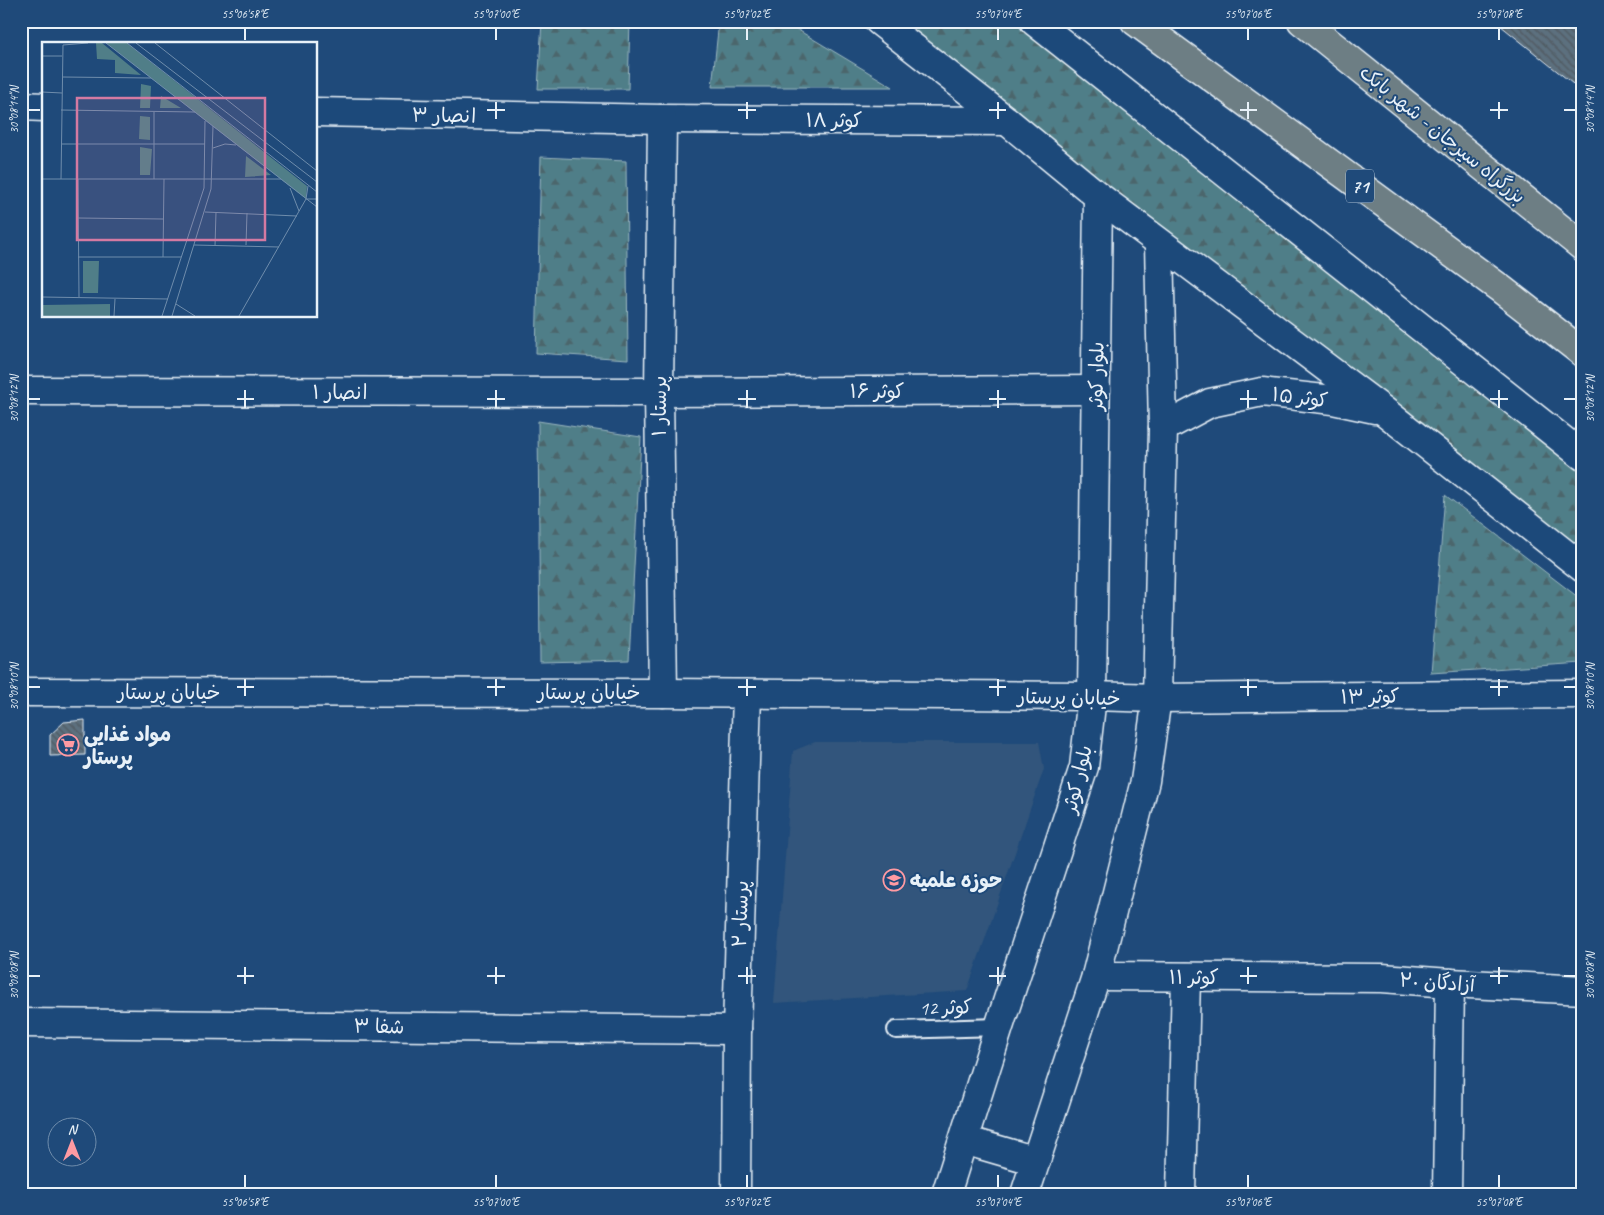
<svg xmlns="http://www.w3.org/2000/svg" width="1604" height="1215" font-family="Caveat,'Playpen Sans Arabic',sans-serif">
	<defs>
		<pattern id="forest-firs" width="22" height="20" patternUnits="userSpaceOnUse" patternTransform="scale(1.25)"><rect width="22" height="20" fill="#507e88"/><path d="M5 1l3.5 6h-7zM16 11l3.5 6h-7z" fill="#4c666c"/></pattern>
		<pattern id="building-back-hatch" width="6" height="6" patternUnits="userSpaceOnUse" patternTransform="scale(1.25)"><rect width="6" height="6" fill="#5c6f7e"/><path d="M-1 5l2 2M0 0l6 6M5-1l2 2" fill="none" stroke="#505a61"/></pattern>
	</defs>
	<rect width="100%" height="100%" fill="#1f4a7a"/>
	<filter id="ink" filterUnits="userSpaceOnUse"><feTurbulence type="fractalNoise" baseFrequency=".02" numOctaves="2"/><feDisplacementMap in="SourceGraphic" scale="10" xChannelSelector="R" yChannelSelector="G"/><feConvolveMatrix kernelMatrix="1 2 1 2 8 2 1 2 1" color-interpolation-filters="sRGB"/></filter>
	<g filter="url(#ink)">
		<path fill="#31557b" d="M815 742H1039L1044 769 967 991 774 1003 793 751Z"/>
		<g fill="url(#forest-firs)" stroke="#9cb8c0">
			<path d="M542 21H630L628 89H538Z"/>
			<path d="M719 21H783L893 87H712Z"/>
			<path d="M879 21H1037L1583 460V571Z"/>
			<path d="M541 157 626 161 628 359 536 353Z"/>
			<path d="M538 421 641 437 629 660 540 662Z"/>
			<path d="M1445 495 1583 601V663L1431 673Z"/>
		</g>
		<g fill="url(#building-back-hatch)" stroke="#e8f1f8">
			<path d="M1495 21H1583V92Z"/>
			<path d="M85 720V755L50 756V735L64 722Z"/>
		</g>
		<g fill="none" stroke-linecap="round" stroke-linejoin="round">
			<g stroke="#e8f1f8" stroke-width="20">
				<path id="lane" d="M896 1030 999 1027"/>
			</g>
			<g stroke="#e8f1f8" stroke-width="31">
				<g id="street">
					<path d="M879 21 1007 121 1098 196 1384 411 1583 568"/>
					<path d="M21 106 44 107"/>
					<path d="M316 112 662 119 1007 121"/>
					<path d="M662 119 659 392 663 693"/>
					<path d="M21 391 659 392 1096 390"/>
					<path d="M1163 428 1210 403 1262 392 1333 400 1375 409"/>
					<path d="M1157 698 1583 694"/>
					<path d="M1096 976 1382 978 1450 983 1583 990"/>
					<path d="M21 1023 737 1030"/>
					<path d="M736 1194 737 1030 747 694"/>
					<path d="M1181 1194 1186 977"/>
					<path d="M1447 1194 1450 983"/>
				</g>
			</g>
			<g stroke="#e8f1f8" stroke-width="31">
				<g id="secondary">
					<path d="M1034 21 1583 456"/>
					<path d="M21 692 663 693 1092 696 1157 698"/>
					<path d="M964 1140 1036 1161"/>
					<path d="M946 1194 999 1027 1084 767 1092 696 1098 196"/>
					<path d="M1025 1194 1096 976 1145 781 1157 698 1163 428 1159 243"/>
				</g>
			</g>
			<g stroke="#e8f1f8" stroke-width="31">
				<g id="highway">
					<path d="M1135 21 1501 289 1583 353"/>
					<path d="M1302 21 1583 247"/>
				</g>
			</g>
			<use href="#lane" stroke="#1f4a7a" stroke-width="16"/>
			<use href="#street" stroke="#1f4a7a" stroke-width="28"/>
			<use href="#secondary" stroke="#1f4a7a" stroke-width="28"/>
			<use href="#highway" stroke="#6d7e84" stroke-width="28"/>
		</g>
	</g>
	<path fill="none" stroke="#e8f1f8" stroke-width="2" d="M245 28V40M496 28V40M747 28V40M998 28V40M1248 28V40M1499 28V40M496 102V119M747 102V119M998 102V119M1248 102V119M1499 102V119M28 110H40M487 110H505M738 110H756M989 110H1006M1240 110H1257M1490 110H1508M1564 110H1576M245 390V408M496 390V408M747 390V408M998 390V408M1248 390V408M1499 390V408M28 399H40M237 399H254M487 399H505M738 399H756M989 399H1006M1240 399H1257M1490 399H1508M1564 399H1576M245 679V696M496 679V696M747 679V696M998 679V696M1248 679V696M1499 679V696M28 687H40M237 687H254M487 687H505M738 687H756M989 687H1006M1240 687H1257M1490 687H1508M1564 687H1576M245 967V984M496 967V984M747 967V984M998 967V984M1248 967V984M1499 967V984M28 976H40M237 976H254M487 976H505M738 976H756M989 976H1006M1240 976H1257M1490 976H1508M1564 976H1576M245 1175V1188M496 1175V1188M747 1175V1188M998 1175V1188M1248 1175V1188M1499 1175V1188"/>
	<defs>
		<g id="supermarket-ring" transform="scale(1.125)"><circle r="9.5" fill="#1f4a7a" stroke="#ff9aa2" stroke-width="1.5"/><path d="M-6-5.5h2.5l.6 2H6L4.5 2H-2.5L-4.4-4H-6ZM-1.5 3.2a1.3 1.3 0 1 0 .1 0ZM3 3.2a1.3 1.3 0 1 0 .1 0Z" fill="#ff9aa2"/></g>
		<g id="university-ring" transform="scale(1.125)"><circle r="9.5" fill="#1f4a7a" stroke="#ff9aa2" stroke-width="1.5"/><path d="M0-5L7-2L0 1L-7-2ZM-4 1L0 2.5L4 1V4Q0 6-4 4Z" fill="#ff9aa2"/></g>
	</defs>
	<g fill-rule="evenodd">
		<use href="#supermarket-ring" x="68" y="745"/>
		<use href="#university-ring" x="894" y="880"/>
	</g>
	<g text-anchor="middle" stroke-width="4" stroke-linejoin="round" paint-order="stroke">
		<rect fill="#1f4a7a" stroke="#acbfd2" stroke-width="1" x="1346" y="169.5" width="28" height="33" rx="4"/>
		<g font-size="19" font-weight="bold" fill="#e8f1f8">
			<text x="1360" y="193">71</text>
		</g>
		<g font-size="20" fill="#e8f1f8" stroke="#1f4a7a">
			<text transform="translate(444 115) rotate(1)" y="7">انصار ۳</text>
			<text x="834" y="127">کوثر ۱۸</text>
			<text transform="translate(1443 134) rotate(39)" y="7">بزرگراه سیرجان - شهر بابک</text>
			<text transform="translate(1096 376) rotate(-89)" y="7">بلوار کوثر</text>
			<text x="877" y="398">کوثر ۱۶</text>
			<text x="340" y="399">انصار ۱</text>
			<text transform="translate(1300 397) rotate(7)" y="7">کوثر ۱۵</text>
			<text transform="translate(659 406) rotate(-90)" y="7">پرستار ۱</text>
			<text x="169" y="699">خیابان پرستار</text>
			<text x="589" y="699">خیابان پرستار</text>
			<text transform="translate(1370 696) rotate(-1)" y="7">کوثر ۱۳</text>
			<text transform="translate(1069 697) rotate(1)" y="7">خیابان پرستار</text>
			<text transform="translate(1077 779) rotate(-76)" y="7">بلوار کوثر</text>
			<text transform="translate(740 914) rotate(-88)" y="7">پرستار ۲</text>
			<text x="1194" y="984">کوثر ۱۱</text>
			<text transform="translate(1437 982) rotate(4)" y="7">آزادگان ۲۰</text>
			<text transform="translate(946 1007) rotate(-2)" y="7">کوثر 12</text>
			<text transform="translate(379 1026) rotate(1)" y="7">شفا ۳</text>
		</g>
		<g font-size="20" font-weight="bold" fill="#e8f1f8" stroke="#1f4a7a" text-anchor="start">
			<text x="84" y="741">مواد غذایی<tspan x="84" dy="23">پرستار</tspan></text>
			<text x="910" y="887">حوزه علمیه</text>
		</g>
	</g>
	<g transform="translate(42 42)">
		<rect width="275" height="275" fill="#1f4a7a"/>
		<path d="M54 1H60L99 33 73 31V18L55 17ZM64 1H85L265 144 264 157ZM99 42 109 44 108 66H98ZM119 54 139 66H118ZM98 74 108 75V98L97 97ZM98 105 110 107 108 133H98ZM204 114 229 133 203 135ZM41 219H57L56 251H41Z" fill="#507e88"/>
		<path d="M68 262V274H0V263Z" fill="#507e88"/>
		<path fill="none" stroke="#6f8dac" stroke-width="1" d="M64 1 275 165M85 1 275 150M94 1 275 140M113 1 275 129M0 14H20M21 35 109 36M0 50 20 51M19 68 153 70M112 70V137M19 102H163M171 106 183 102 194 103M0 137H239M19 137 21 3 46 1M36 137 37 255M266 144 264 157H275M248 146 257 169M163 170 255 174M36 176 121 177M152 203 237 205M204 203 205 171M173 204 174 170M36 215H139M121 215 122 137M0 255 126 257M134 262 153 274M72 274 73 257M120 274 162 146 163 79M130 274 169 147 171 84M197 274 264 157"/>
		<path fill="#d37aa2" fill-opacity="0.15" stroke="#d37aa2" stroke-width="2.5" d="M35 56H223V198H35Z"/>
		<rect width="275" height="275" fill="none" stroke="#e8f1f8" stroke-width="2.5"/>
	</g>
	<rect width="1604" height="1215" fill="none" stroke="#1f4a7a" stroke-width="55"/>
	<g transform="translate(72 1142)"><circle r="24" fill="#1f4a7a" stroke="#6f8dac"/>
	<path d="M0-4L9 19L0 12L-9 19Z" fill="#ff9aa2"/>
	<text y="-8" font-size="14" font-weight="bold" text-anchor="middle" fill="#e8f1f8">N</text>
	</g>
	<rect x="28" y="28" width="1548" height="1160" fill="none" stroke="#e8f1f8" stroke-width="2"/>
	<g font-size="12" text-anchor="middle" fill="#e8f1f8">
		<text x="245" y="18">55°06'58"E</text>
		<text x="496" y="18">55°07'00"E</text>
		<text x="747" y="18">55°07'02"E</text>
		<text x="998" y="18">55°07'04"E</text>
		<text x="1248" y="18">55°07'06"E</text>
		<text x="1499" y="18">55°07'08"E</text>
		<text transform="translate(14 110) rotate(-90)" y="4">30°08'14"N</text>
		<text transform="translate(1590 110) rotate(-90)" y="4">30°08'14"N</text>
		<text transform="translate(14 399) rotate(-90)" y="4">30°08'12"N</text>
		<text transform="translate(1590 399) rotate(-90)" y="4">30°08'12"N</text>
		<text transform="translate(14 687) rotate(-90)" y="4">30°08'10"N</text>
		<text transform="translate(1590 687) rotate(-90)" y="4">30°08'10"N</text>
		<text transform="translate(14 976) rotate(-90)" y="4">30°08'08"N</text>
		<text transform="translate(1590 976) rotate(-90)" y="4">30°08'08"N</text>
		<text x="245" y="1206">55°06'58"E</text>
		<text x="496" y="1206">55°07'00"E</text>
		<text x="747" y="1206">55°07'02"E</text>
		<text x="998" y="1206">55°07'04"E</text>
		<text x="1248" y="1206">55°07'06"E</text>
		<text x="1499" y="1206">55°07'08"E</text>
	</g>
</svg>
